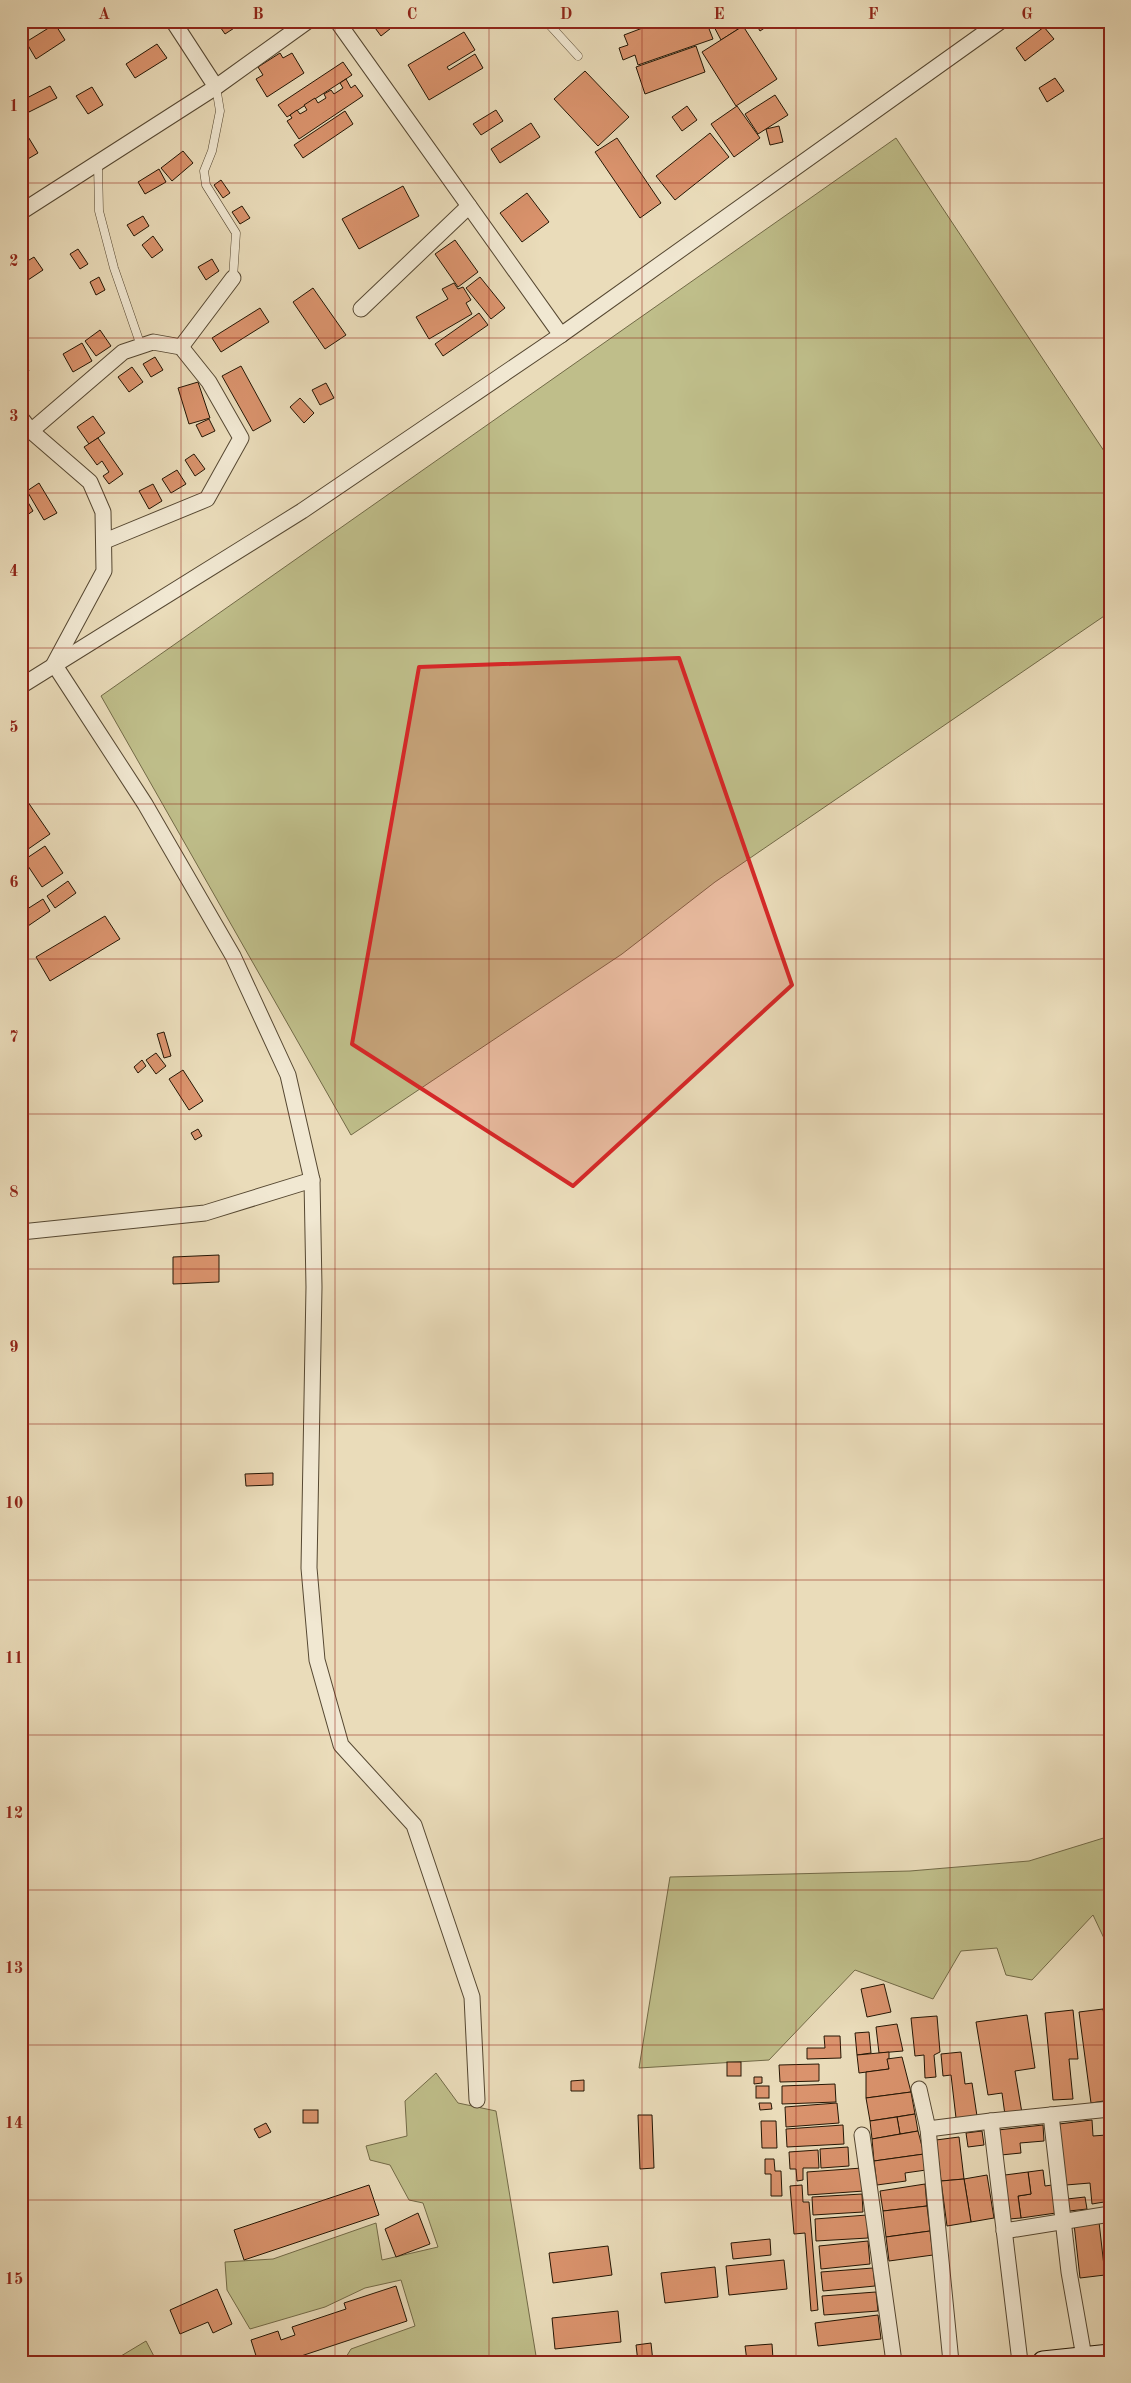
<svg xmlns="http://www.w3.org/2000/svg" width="1131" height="2383" font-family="'Old Standard TT',serif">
	<rect width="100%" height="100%" fill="#eadcba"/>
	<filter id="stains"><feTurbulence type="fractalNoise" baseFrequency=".004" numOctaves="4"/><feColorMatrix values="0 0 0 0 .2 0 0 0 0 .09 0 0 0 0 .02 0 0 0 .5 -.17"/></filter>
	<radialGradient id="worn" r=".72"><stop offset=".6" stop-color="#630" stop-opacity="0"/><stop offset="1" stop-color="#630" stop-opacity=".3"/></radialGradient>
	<g fill="#bfbe8a" stroke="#726a47">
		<path d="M896 138 1110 460V612L715 882 622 954 351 1135 101 696Z"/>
		<path d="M1110 1836V1951L1093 1915 1032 1980 1006 1975 997 1948 961 1951 933 1999 855 1970 769 2060 639 2068 670 1877 910 1871 1029 1861Z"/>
		<path d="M436 2073 458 2103 496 2111 537 2362H343L351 2349 415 2326 401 2280 365 2288 325 2307 250 2329 227 2290 225 2262 273 2259 376 2223 382 2260 438 2247 423 2203 409 2200 390 2165 370 2160 366 2146 407 2136 405 2101Z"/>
		<path d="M146 2341 157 2362H111Z"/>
	</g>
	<g fill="#da936d" stroke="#241604">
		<path d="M216 21H245L225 34Z"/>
		<path d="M370 21H400L381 36Z"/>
		<path d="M621 21H641L623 28Z"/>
		<path d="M661 21H706L713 39 638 65 635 55 623 60 619 48 628 45 624 35Z"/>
		<path d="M711 21H739L743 26 721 40Z"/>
		<path d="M754 21H775L760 31Z"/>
		<path d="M55 24 65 40 36 59 26 42Z"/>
		<path d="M743 26 777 79 736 106 702 52Z"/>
		<path d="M1044 27 1054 39 1025 61 1016 48Z"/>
		<path d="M464 32 475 50 447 67 449 70 475 54 483 68 429 100 408 65Z"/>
		<path d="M157 44 167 58 135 78 126 64Z"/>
		<path d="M696 46 705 72 645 94 636 67Z"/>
		<path d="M280 53 283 58 292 53 304 73 267 97 256 79 263 75 258 67Z"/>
		<path d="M343 62 352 75 287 117 278 105Z"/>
		<path d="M585 71 629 117 598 146 554 99Z"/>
		<path d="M1055 78 1064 91 1047 102 1039 88Z"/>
		<path d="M346 79 351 88 355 85 363 96 299 139 287 121 292 118 290 115 297 110 300 114 307 110 304 105 315 98 318 103 326 98 324 94 331 90 334 94 343 88 340 83Z"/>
		<path d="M50 86 57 98 29 112 23 100Z"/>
		<path d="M92 87 103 105 88 114 76 96Z"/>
		<path d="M775 95 788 115 758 134 745 114Z"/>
		<path d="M687 106 697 120 682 131 672 117Z"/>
		<path d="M737 106 760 138 734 157 711 124Z"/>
		<path d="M496 110 503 121 481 135 473 124Z"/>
		<path d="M345 111 353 124 303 158 294 145Z"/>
		<path d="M531 123 540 137 500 163 491 149Z"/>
		<path d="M779 126 783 142 770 145 766 129Z"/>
		<path d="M710 133 729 157 675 200 656 176Z"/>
		<path d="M27 135 38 153 21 163V138Z"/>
		<path d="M617 138 661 203 640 218 595 152Z"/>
		<path d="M183 151 193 163 172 181 161 168Z"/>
		<path d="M159 169 166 182 145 194 138 182Z"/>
		<path d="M221 180 230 193 223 198 214 185Z"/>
		<path d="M403 186 419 216 359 249 342 219Z"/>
		<path d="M527 193 549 222 522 242 500 213Z"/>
		<path d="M242 206 250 218 240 224 232 212Z"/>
		<path d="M143 216 149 226 134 236 127 225Z"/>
		<path d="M153 236 163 250 152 258 142 245Z"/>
		<path d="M455 240 478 272 458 287 435 254Z"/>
		<path d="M78 249 88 264 80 269 70 254Z"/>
		<path d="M34 257 43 270 22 284 21 265Z"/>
		<path d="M212 259 219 271 206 280 198 267Z"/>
		<path d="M99 277 105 290 96 295 90 282Z"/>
		<path d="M480 277 505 308 491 319 466 288Z"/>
		<path d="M454 283 458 289 463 287 471 300 466 303 472 314 429 339 416 317 448 299 442 289Z"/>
		<path d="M313 288 346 335 325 349 293 302Z"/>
		<path d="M260 308 269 322 221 352 212 338Z"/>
		<path d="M479 313 488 325 443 356 435 344Z"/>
		<path d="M100 330 111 346 96 356 85 341Z"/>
		<path d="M82 343 92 361 73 372 63 354Z"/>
		<path d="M21 357 29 371 21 375Z"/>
		<path d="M155 357 163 370 151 377 143 364Z"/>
		<path d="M241 366 271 421 253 431 222 376Z"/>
		<path d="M132 367 143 382 129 392 118 377Z"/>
		<path d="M198 382 210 418 189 424 178 388Z"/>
		<path d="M326 383 334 398 320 405 312 390Z"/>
		<path d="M300 398 314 413 304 423 290 407Z"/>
		<path d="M93 416 105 433 89 444 77 427Z"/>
		<path d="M209 419 215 431 202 437 196 425Z"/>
		<path d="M98 438 123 474 109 484 103 476 109 472 102 461 97 465 84 447Z"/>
		<path d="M194 454 205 469 195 476 185 460Z"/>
		<path d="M177 470 186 484 171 493 162 479Z"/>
		<path d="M39 483 57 513 44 520 27 491Z"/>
		<path d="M153 484 162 501 149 509 139 491Z"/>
		<path d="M25 497 33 511 27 515 21 505V500Z"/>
		<path d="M21 792 50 834 21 854Z"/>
		<path d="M45 846 63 873 42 887 24 860Z"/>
		<path d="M68 881 76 893 55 908 47 896Z"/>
		<path d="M43 899 50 911 28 926 21 913Z"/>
		<path d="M105 916 120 939 50 981 36 957Z"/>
		<path d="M164 1032 171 1056 164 1058 157 1034Z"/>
		<path d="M156 1053 166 1066 156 1074 146 1060Z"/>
		<path d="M142 1060 146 1066 138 1073 134 1067Z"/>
		<path d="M183 1070 203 1101 189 1110 169 1079Z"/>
		<path d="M198 1129 202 1136 195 1140 191 1133Z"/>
		<path d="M219 1255V1282L173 1284V1257Z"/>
		<path d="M273 1473V1485L246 1486 245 1474Z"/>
		<path d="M884 1984 891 2012 867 2017 861 1989Z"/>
		<path d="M1103 2009 1107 2032H1110V2100L1091 2103 1079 2012Z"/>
		<path d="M1073 2010 1078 2059H1069L1073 2099 1053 2100 1045 2013Z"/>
		<path d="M1027 2015 1035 2068 1015 2071 1022 2113 1005 2115 1002 2093 988 2095 976 2022Z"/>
		<path d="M937 2016 940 2052 934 2055 936 2077 925 2078 924 2055 915 2056 911 2018Z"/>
		<path d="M897 2024 903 2051 879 2053 876 2027Z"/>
		<path d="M869 2032 871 2053 857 2055 855 2033Z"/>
		<path d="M824 2036H840L841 2058 807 2059V2048H825Z"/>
		<path d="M889 2052V2069L859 2073 857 2055Z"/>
		<path d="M961 2052 965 2084 972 2083 977 2116 956 2118 951 2075 943 2076 941 2054Z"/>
		<path d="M902 2057 911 2092 866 2098V2072L889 2069 887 2059Z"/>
		<rect x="727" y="2062" width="14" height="14"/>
		<path d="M819 2064V2081L780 2082 779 2065Z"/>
		<path d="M754 2077H762V2083L754 2084Z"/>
		<path d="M584 2080V2091H571V2081Z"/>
		<path d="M835 2084 836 2102 782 2104V2086Z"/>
		<rect x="756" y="2086" width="13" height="12"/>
		<path d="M911 2092 915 2114 870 2121 866 2098Z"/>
		<path d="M759 2103H771L772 2109 760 2110Z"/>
		<path d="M837 2103 839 2123 786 2127 785 2107Z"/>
		<rect x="303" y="2110" width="15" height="13"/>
		<path d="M915 2114 918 2131 900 2134 897 2117Z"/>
		<path d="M638 2115H652L654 2168 640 2169Z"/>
		<path d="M897 2117 900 2134 872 2139 870 2121Z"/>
		<path d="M1092 2120 1093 2136 1106 2135 1110 2174V2201L1092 2204 1090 2183 1066 2185 1059 2124Z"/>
		<path d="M761 2121H776L777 2148H762Z"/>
		<path d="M1105 2122H1110V2174L1106 2135Z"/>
		<path d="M266 2123 271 2132 259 2138 254 2129Z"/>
		<path d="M843 2125 844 2144 787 2147 786 2129Z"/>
		<path d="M1043 2125 1044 2141 1020 2143 1021 2153 1001 2155 998 2130Z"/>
		<path d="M918 2131 924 2154 874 2161 872 2139Z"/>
		<path d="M982 2131 984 2145 968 2147 966 2133Z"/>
		<path d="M959 2137 964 2179 941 2181 936 2140Z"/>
		<path d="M848 2147 849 2166 821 2168 820 2149Z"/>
		<path d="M818 2150 819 2168H803V2180L797 2181 796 2169H790L789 2152Z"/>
		<path d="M924 2154 926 2170 905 2173 906 2181 877 2185 874 2161Z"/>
		<path d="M765 2159H774L775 2171H781L782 2196H771V2174H765Z"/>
		<path d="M862 2168 864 2191 808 2195 807 2172Z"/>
		<path d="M1043 2170 1045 2186 1052 2185 1056 2213 1021 2218 1018 2196 1031 2194 1028 2172Z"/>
		<path d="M1028 2172 1031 2194 1018 2196 1021 2218 1009 2219 1005 2175Z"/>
		<path d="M987 2175 994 2218 971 2222 964 2179Z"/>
		<path d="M964 2179 971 2222 947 2226 941 2181Z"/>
		<path d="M925 2184 927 2206 883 2211 880 2191Z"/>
		<path d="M369 2185 379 2215 244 2260 234 2230Z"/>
		<path d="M802 2185 803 2202H809L818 2310 811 2311 805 2233 794 2234 790 2186Z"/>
		<path d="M862 2194 863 2212 813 2215 812 2197Z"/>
		<path d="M1085 2197 1087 2209 1069 2211 1067 2199Z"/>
		<path d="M927 2206 930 2231 886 2237 883 2211Z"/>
		<path d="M418 2213 430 2244 396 2257 385 2229Z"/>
		<path d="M867 2215 868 2238 816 2241 815 2219Z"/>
		<path d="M1099 2222 1105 2275 1080 2278 1074 2224Z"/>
		<path d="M1110 2228V2269H1109L1105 2229Z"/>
		<path d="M930 2231 933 2255 889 2261 886 2237Z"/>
		<path d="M770 2239 771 2255 733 2259 731 2243Z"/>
		<path d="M868 2241 870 2264 821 2269 819 2246Z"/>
		<path d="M608 2246 612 2275 553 2283 549 2253Z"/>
		<path d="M784 2260 787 2289 729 2295 726 2266Z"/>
		<path d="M715 2267 718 2297 665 2303 661 2273Z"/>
		<path d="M873 2268 875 2286 823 2291 821 2272Z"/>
		<path d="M396 2286 407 2321 283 2362H258L251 2340 278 2331 281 2340 295 2335 292 2327 346 2309 344 2303Z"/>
		<path d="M217 2289 232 2324 213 2333 208 2322 180 2334 170 2310Z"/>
		<path d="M876 2292 878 2311 824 2315 822 2296Z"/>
		<path d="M618 2311 621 2342 555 2349 552 2318Z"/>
		<path d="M878 2315 881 2339 818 2346 815 2323Z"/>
		<path d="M651 2343 653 2362H638L636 2345Z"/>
		<path d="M772 2344 773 2359 747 2361 745 2346Z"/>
	</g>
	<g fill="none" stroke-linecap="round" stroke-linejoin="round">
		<g stroke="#564832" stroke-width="9">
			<g id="lane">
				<path d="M546 21 578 56"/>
				<path d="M216 87 220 111 212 151 204 171 206 185 236 233 233 278"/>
				<path d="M98 164 99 211 114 268 141 346"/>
			</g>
		</g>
		<g stroke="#564832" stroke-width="17">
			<g id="street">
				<path d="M173 21 216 87"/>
				<path d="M337 21 561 335"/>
				<path d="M21 212 216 87 308 21"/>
				<path d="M361 309 469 206"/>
				<path d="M181 347 233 278"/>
				<path d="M21 418 31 431 90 482 103 512 104 571 54 664 145 804 233 956 288 1075 312 1180 314 1287 309 1568 317 1660 341 1745 414 1825 472 1997 477 2100"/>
				<path d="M31 431 123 352 153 342 181 347 209 382 241 438 207 499 105 541"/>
				<path d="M21 686 302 511 561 335 1001 21"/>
				<path d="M21 1232 205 1213 312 1180"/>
				<path d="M919 2089 928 2129 951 2362"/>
				<path d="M1051 2115 1069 2272 1084 2357"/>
				<path d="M928 2129 991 2121"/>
				<path d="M862 2135 894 2362"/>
				<path d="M1004 2231 1110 2214"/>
				<path d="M1020 2362 991 2121 1110 2109"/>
			</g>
		</g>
		<g stroke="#241604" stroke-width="23">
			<path id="secondary" d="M1043 2362 1110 2355"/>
		</g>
		<use href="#lane" stroke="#f1e8d2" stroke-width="8"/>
		<use href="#street" stroke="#f1e8d2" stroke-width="15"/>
		<use href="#secondary" stroke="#f1e8d2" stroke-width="21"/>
	</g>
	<path fill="#d62828" fill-opacity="0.2" stroke="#d62828" stroke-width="4" stroke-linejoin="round" d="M679 658 792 985 573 1186 352 1044 419 667Z"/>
	<path fill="none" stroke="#8f2418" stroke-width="1" stroke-opacity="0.55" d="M181 21V2362M335 21V2362M489 21V2362M642 21V2362M796 21V2362M950 21V2362M21 183H1110M21 338H1110M21 493H1110M21 648H1110M21 804H1110M21 959H1110M21 1114H1110M21 1269H1110M21 1424H1110M21 1580H1110M21 1735H1110M21 1890H1110M21 2045H1110M21 2200H1110"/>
	<rect width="1131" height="2383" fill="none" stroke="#eadcba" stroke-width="55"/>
	<rect x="28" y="28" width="1076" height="2328" fill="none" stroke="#8f2418" stroke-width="2"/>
	<g font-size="16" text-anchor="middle" font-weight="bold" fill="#8f2418">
		<text x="104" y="19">A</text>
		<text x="258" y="19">B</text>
		<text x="412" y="19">C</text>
		<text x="566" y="19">D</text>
		<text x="719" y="19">E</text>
		<text x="873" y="19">F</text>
		<text x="1027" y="19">G</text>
		<text x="14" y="111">1</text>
		<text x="14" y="266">2</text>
		<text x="14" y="421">3</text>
		<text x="14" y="576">4</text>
		<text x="14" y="732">5</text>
		<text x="14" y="887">6</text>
		<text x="14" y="1042">7</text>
		<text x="14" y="1197">8</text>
		<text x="14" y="1352">9</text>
		<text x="14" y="1508">10</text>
		<text x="14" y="1663">11</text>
		<text x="14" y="1818">12</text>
		<text x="14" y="1973">13</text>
		<text x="14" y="2128">14</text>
		<text x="14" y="2284">15</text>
	</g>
	<rect width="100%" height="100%" filter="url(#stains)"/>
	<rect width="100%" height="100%" fill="url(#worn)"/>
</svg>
